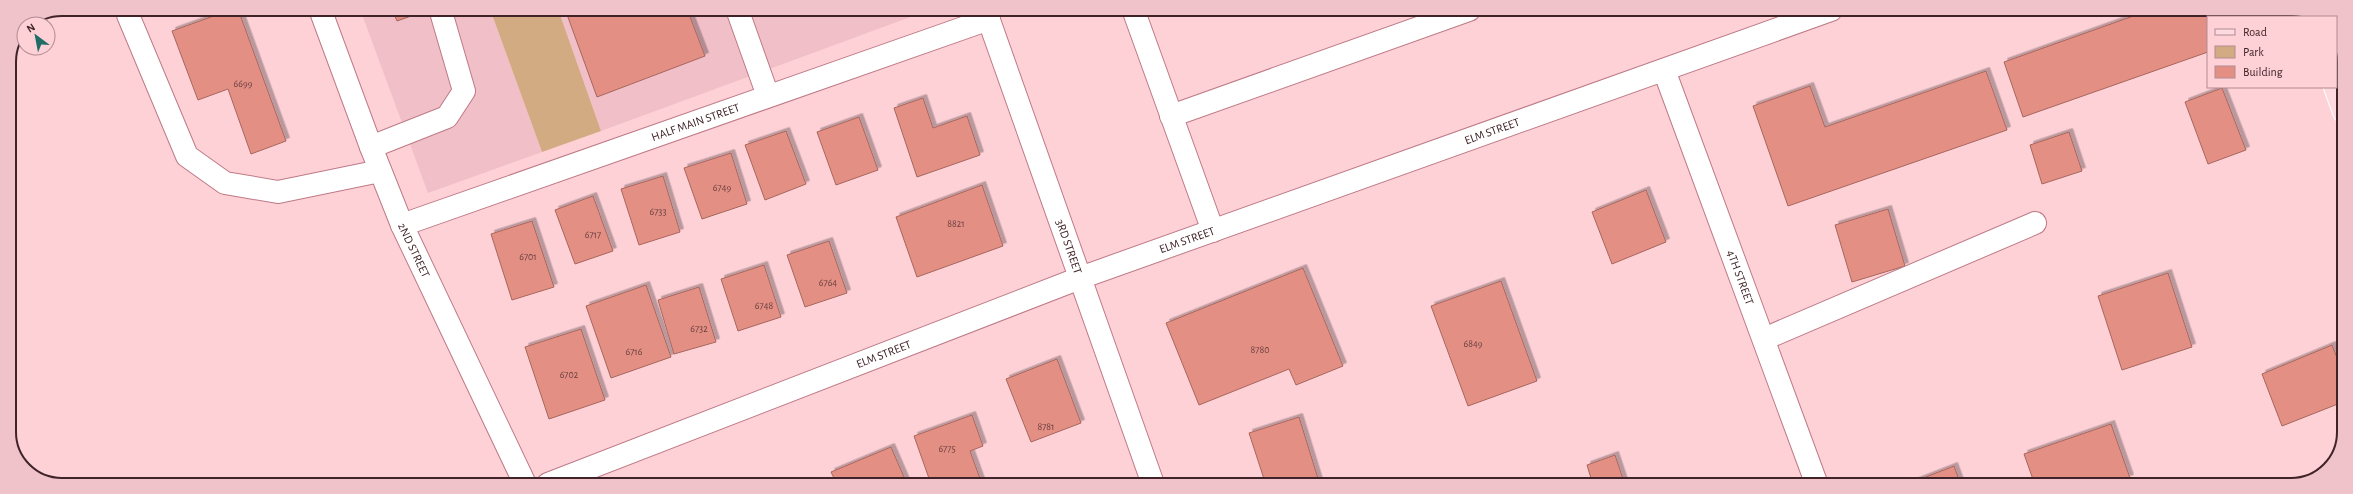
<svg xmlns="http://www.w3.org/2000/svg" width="2353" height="494" font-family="'Alegreya Sans',sans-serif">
	<defs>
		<filter id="shadow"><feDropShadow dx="3.5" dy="-3.5" stdDeviation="0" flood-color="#0004"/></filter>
	</defs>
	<rect width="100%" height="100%" fill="#fed1d7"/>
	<g fill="#f1bfc7">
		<path d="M360 9H490L542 152 428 193Z"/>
		<path d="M558 9H932L601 131Z"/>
	</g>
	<path fill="#d2ab82" d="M490 9H558L601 131 542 152Z"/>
	<g fill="#e38f84" stroke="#a7665d" filter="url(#shadow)">
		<path d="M233 9H238L286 141 251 154 228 89 198 100 172 31Z"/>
		<path d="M392 9H431L397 21Z"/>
		<path d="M565 9H687L705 56 597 97Z"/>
		<path d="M2150 10H2230L2232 17H2208V52L2023 117 2004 62Z"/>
		<path d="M1986 71 2007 130 1788 206 1753 106 1810 86 1825 127Z"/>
		<path d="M2222 88 2246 150 2208 164 2185 102Z"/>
		<path d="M923 98 933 128 967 116 980 155 917 177 894 108Z"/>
		<path d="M859 117 878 170 836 185 817 132Z"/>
		<path d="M786 131 806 184 765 200 745 145Z"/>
		<path d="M2069 132 2082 171 2042 184 2030 145Z"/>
		<path d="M731 153 747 204 702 219 684 168Z"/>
		<path d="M663 176 680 232 639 245 621 189Z"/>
		<path d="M982 185 1003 246 917 277 896 217Z"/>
		<path d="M1646 190 1666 242 1612 264 1592 212Z"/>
		<path d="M593 196 613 251 575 264 555 210Z"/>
		<path d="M1888 209 1905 266 1852 282 1835 225Z"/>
		<path d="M532 221 554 287 512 300 491 234Z"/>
		<path d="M829 241 847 293 805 307 787 255Z"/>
		<path d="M764 265 781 317 738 331 721 279Z"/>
		<path d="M1303 268 1343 366 1296 385 1289 369 1199 405 1166 323Z"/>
		<path d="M2168 273 2192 347 2122 370 2098 296Z"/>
		<path d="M1501 281 1537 381 1468 406 1431 306Z"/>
		<path d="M646 285 671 357 611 378 586 306Z"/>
		<path d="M699 287 716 342 674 354 658 300Z"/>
		<path d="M581 329 605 400 549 419 525 347Z"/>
		<path d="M2332 345 2343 373V402L2282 426 2262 374Z"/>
		<path d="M1057 359 1081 423 1031 442 1006 379Z"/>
		<path d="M972 415 983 446 970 451 982 484H931L914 436Z"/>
		<path d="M1299 417 1320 485H1266L1249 433Z"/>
		<path d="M2111 424 2130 478 2110 485H2035L2024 454Z"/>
		<path d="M891 447 907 484H837L831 472Z"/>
		<path d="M1615 455 1625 485H1593L1587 465Z"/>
		<path d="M1954 466 1961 485H1914L1913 482Z"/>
	</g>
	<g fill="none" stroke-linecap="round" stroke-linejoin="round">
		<g stroke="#be7a86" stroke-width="24">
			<g id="minor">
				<path d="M128 9V15L187 156 225 183 278 192 380 171"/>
				<path id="s1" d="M320 9 371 147 402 225 525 484"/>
				<path d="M737 9 768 96"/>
				<path id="s2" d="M985 9 1153 484"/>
				<path d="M1133 9 1213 231"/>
				<path id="s3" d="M1664 70 1817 485"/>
				<path d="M1171 116 1469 10"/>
				<path d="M371 147 447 117 464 91 441 12"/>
				<path id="s4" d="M402 225 989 19"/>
				<path d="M1764 339 2035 223"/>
				<path id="s5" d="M548 484 1080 278 1831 10"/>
			</g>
		</g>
		<g stroke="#fff" stroke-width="24">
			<g id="major">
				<path d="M2308 14 2309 17"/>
				<path d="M2335 87 2344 112"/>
			</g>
		</g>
		<use href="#minor" stroke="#fff" stroke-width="22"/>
		<use href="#major" stroke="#fcdadf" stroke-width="22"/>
	</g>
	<g text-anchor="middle" stroke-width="3.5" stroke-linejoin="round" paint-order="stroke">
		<g font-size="10" fill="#683e3f">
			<text x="243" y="87">6699</text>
			<text x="722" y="191">6749</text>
			<text x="658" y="215">6733</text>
			<text x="956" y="227">8821</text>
			<text x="593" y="238">6717</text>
			<text x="528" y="260">6701</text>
			<text x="828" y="286">6764</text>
			<text x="764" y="309">6748</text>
			<text x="699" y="332">6732</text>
			<text x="1473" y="347">6849</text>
			<text x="1260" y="353">8780</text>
			<text x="634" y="355">6716</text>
			<text x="569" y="378">6702</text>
			<text x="1046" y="430">8781</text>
			<text x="947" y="452">6775</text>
		</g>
		<g font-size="12" fill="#3f2328" stroke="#fed1d7">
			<text dy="4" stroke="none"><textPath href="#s4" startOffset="311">HALF MAIN STREET</textPath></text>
			<text dy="4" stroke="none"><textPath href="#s5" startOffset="1008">ELM STREET</textPath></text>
			<text dy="4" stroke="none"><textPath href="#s5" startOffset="684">ELM STREET</textPath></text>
			<text dy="4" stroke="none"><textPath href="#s2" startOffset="252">3RD STREET</textPath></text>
			<text dy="4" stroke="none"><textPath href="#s1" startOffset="259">2ND STREET</textPath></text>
			<text dy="4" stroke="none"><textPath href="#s3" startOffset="221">4TH STREET</textPath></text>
			<text dy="4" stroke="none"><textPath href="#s5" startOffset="360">ELM STREET</textPath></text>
		</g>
	</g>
	<path d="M0 0H2353V494H0ZM62 16H2291A46 46 0 0 1 2337 62V432A46 46 0 0 1 2291 478H62A46 46 0 0 1 16 432V62A46 46 0 0 1 62 16Z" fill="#efc3c9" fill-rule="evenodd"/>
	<path fill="none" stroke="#3f2328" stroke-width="2" d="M62 16H2291A46 46 0 0 1 2337 62V432A46 46 0 0 1 2291 478H62A46 46 0 0 1 16 432V62A46 46 0 0 1 62 16Z"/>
	<rect x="2207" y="16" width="130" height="72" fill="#fed1d7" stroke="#b28b91"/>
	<rect x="2215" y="29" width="20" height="6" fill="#fcdadf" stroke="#b28b91"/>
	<text x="2243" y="36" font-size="12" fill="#3f2328">Road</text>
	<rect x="2215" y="46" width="20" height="12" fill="#d2ab82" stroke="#b28b91"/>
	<text x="2243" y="56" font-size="12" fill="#3f2328">Park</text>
	<rect x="2215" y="66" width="20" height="12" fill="#e38f84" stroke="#b28b91"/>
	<text x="2243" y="76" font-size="12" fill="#3f2328">Building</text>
	<g transform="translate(36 36) rotate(328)"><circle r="19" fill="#fed1d7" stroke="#b28b91"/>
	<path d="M0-3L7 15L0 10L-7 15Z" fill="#216c66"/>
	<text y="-6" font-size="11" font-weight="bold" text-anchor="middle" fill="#3f2328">N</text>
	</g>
</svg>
